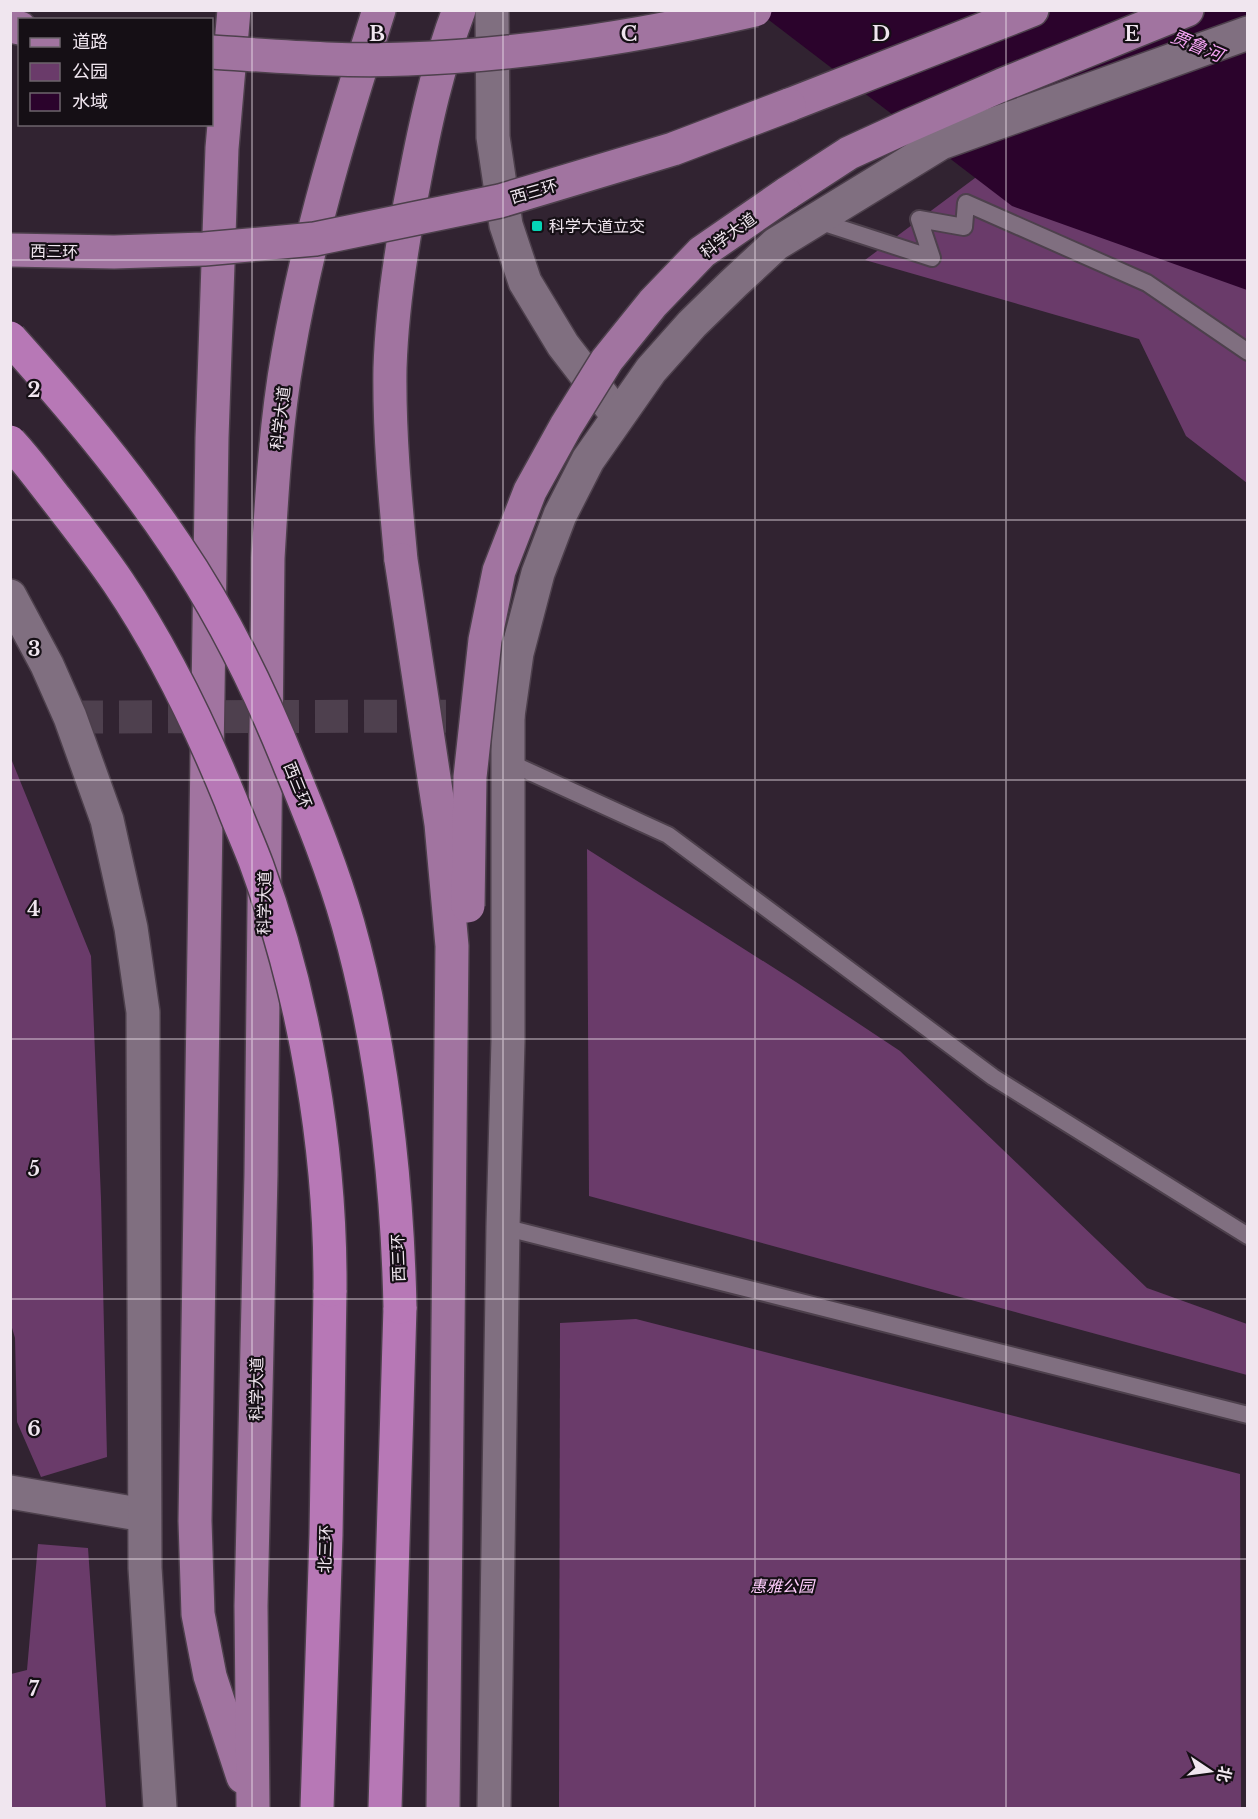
<svg xmlns="http://www.w3.org/2000/svg" width="1258" height="1819" font-family="'Libre Baskerville','Noto Sans SC',serif">
	<rect width="100%" height="100%" fill="#312331"/>
	<g fill="#6a3b6a">
		<path d="M1247 76V483L1186 436 1139 339 865 260 975 178Z"/>
		<path d="M10 756 91 956 101 1199 107 1457 41 1477 17 1422 15 1338 10 1321Z"/>
		<path d="M587 849 796 982 900 1051 1147 1288 1247 1324V1375L589 1196Z"/>
		<path d="M636 1319 1240 1474 1241 1808H559L560 1323Z"/>
		<path d="M38 1544 88 1548 106 1808H11V1674L27 1670Z"/>
	</g>
	<path fill="#2b032c" d="M757 11H1247V290L1012 206Z"/>
	<g fill="none" stroke-linecap="round" stroke-linejoin="round">
		<path stroke="#4e404e" stroke-width="33" stroke-dasharray="33 16" stroke-linecap="butt" d="M70 717 506 716"/>
		<g stroke="#4d404c" stroke-width="20">
			<g id="lane">
				<path d="M815 220 932 258 919 219 964 227 966 203 1147 283 1248 352"/>
				<path d="M508 762 668 835 993 1077 1248 1236"/>
				<path d="M503 1227 1248 1415"/>
			</g>
		</g>
		<g stroke="#4d404c" stroke-width="36">
			<g id="street">
				<path d="M492 10 493 137 506 225 525 282 563 345 610 406"/>
				<path d="M508 716 517 653 538 573 560 515 588 460 651 370 692 324 734 283 776 244 941 143 1248 33"/>
				<path d="M10 1492 144 1515"/>
			</g>
		</g>
		<g stroke="#4d404c" stroke-width="36">
			<g id="secondary">
				<path d="M10 596 47 665 70 717 107 820 131 928 143 1012 145 1568 160 1808"/>
				<path d="M494 1808 503 1227 508 1041V716"/>
			</g>
		</g>
		<g stroke="#4d404c" stroke-width="36">
			<g id="primary">
				<path d="M234 10 222 148 212 438 195 1521 198 1614 210 1676 243 1777"/>
				<path d="M10 26 20 28"/>
				<path d="M789 105 1032 10"/>
				<path d="M786 194 849 153 908 126 1002 85 1187 10"/>
				<path d="M401 560C395 496 389 432 390 368 392 306 402 243 414 183 425 125 438 65 459 10"/>
				<path d="M253 1808 251 1606 261 1174 268 558C272 490 276 421 288 354 308 237 343 123 379 10"/>
			</g>
		</g>
		<g stroke="#4d404c" stroke-width="36">
			<g id="highway">
				<path d="M317 1808 326 1535 330 1290"/>
				<path d="M385 1808 400 1307"/>
			</g>
		</g>
		<use href="#lane" stroke="#806f80" stroke-width="16"/>
		<use href="#street" stroke="#806f80" stroke-width="33"/>
		<use href="#secondary" stroke="#806f80" stroke-width="33"/>
		<use href="#primary" stroke="#a174a0" stroke-width="33"/>
		<use href="#highway" stroke="#b778b6" stroke-width="33"/>
		<g stroke="#4d404c" stroke-width="36" stroke-linecap="butt">
			<g id="primary-bridge">
				<path d="M212 52C276 56 342 62 407 59 524 55 641 36 755 10"/>
				<path d="M10 250 114 252 204 249 315 239 500 201 673 149 789 105"/>
				<path d="M401 560 441 824 452 946 443 1808"/>
				<path d="M468 906 470 777 485 640 499 571 530 491 566 426 607 360 653 303 702 252 786 194"/>
			</g>
		</g>
		<g stroke="#4d404c" stroke-width="36" stroke-linecap="butt">
			<g id="highway-bridge">
				<path d="M10 338C69 404 126 471 175 544 222 613 260 690 291 768 312 819 333 871 348 924 383 1049 397 1177 400 1307"/>
				<path d="M10 442C27 460 42 481 57 500 78 527 99 554 118 582 164 650 200 725 231 801 239 823 249 844 257 866 305 997 331 1151 330 1290"/>
			</g>
		</g>
		<use href="#primary-bridge" stroke="#a174a0" stroke-width="33"/>
		<use href="#highway-bridge" stroke="#b778b6" stroke-width="33"/>
	</g>
	<path fill="none" stroke="#f0e6ef" stroke-width="1.5" stroke-opacity="0.55" d="M252 10V1808M503 10V1808M755 10V1808M1006 10V1808M10 260H1248M10 520H1248M10 780H1248M10 1039H1248M10 1299H1248M10 1559H1248"/>
	<rect fill="#05d5b6" stroke="#150f15" stroke-width="2" x="531" y="220" width="12" height="12" rx="3"/>
	<g text-anchor="middle" stroke-width="4.5" stroke-linejoin="round" paint-order="stroke">
		<g font-size="16" fill="#f0e6ef" stroke="#150f15">
			<text transform="translate(534 191) rotate(-16)" y="6">西三环</text>
			<text transform="translate(728 235) rotate(-36)" y="6">科学大道</text>
			<text transform="translate(54 251) rotate(1)" y="6">西三环</text>
			<text transform="translate(280 418) rotate(-83)" y="6">科学大道</text>
			<text transform="translate(298 785) rotate(68)" y="6">西三环</text>
			<text transform="translate(264 903) rotate(-89)" y="6">科学大道</text>
			<text transform="translate(398 1258) rotate(-92)" y="6">西三环</text>
			<text transform="translate(256 1389) rotate(-89)" y="6">科学大道</text>
			<text transform="translate(325 1549) rotate(-88)" y="6">北三环</text>
		</g>
		<g font-size="16" fill="#f0e6ef" stroke="#150f15" text-anchor="start">
			<text x="549" y="232">科学大道立交</text>
		</g>
		<g font-size="16" font-style="italic" fill="#ffcdfd" stroke="#150f15">
			<text x="782" y="1592">惠雅公园</text>
		</g>
		<g font-size="18" font-style="italic" fill="#f7a5f6" stroke="#150f15">
			<text transform="translate(1197 46) rotate(23)" y="6">贾鲁河</text>
		</g>
	</g>
	<g font-size="20" text-anchor="middle" font-weight="bold" fill="#f0e6ef" stroke="#150f15" stroke-width="4.5" stroke-linejoin="round" paint-order="stroke">
		<text x="377" y="41">B</text>
		<text x="629" y="41">C</text>
		<text x="881" y="41">D</text>
		<text x="1132" y="41">E</text>
		<text x="34" y="397">2</text>
		<text x="34" y="656">3</text>
		<text x="34" y="916">4</text>
		<text x="34" y="1176">5</text>
		<text x="34" y="1436">6</text>
		<text x="34" y="1696">7</text>
	</g>
	<rect width="1258" height="1819" fill="none" stroke="#f0e6ef" stroke-width="24"/>
	<rect x="18" y="18" width="195" height="108" fill="#150f15" stroke="#6d656c" stroke-width="1.5"/>
	<rect x="30" y="38" width="30" height="9" fill="#a174a0" stroke="#6d656c" stroke-width="1.5"/>
	<text x="72" y="48" font-size="18" fill="#f0e6ef">道路</text>
	<rect x="30" y="63" width="30" height="18" fill="#6a3b6a" stroke="#6d656c" stroke-width="1.5"/>
	<text x="72" y="78" font-size="18" fill="#f0e6ef">公园</text>
	<rect x="30" y="93" width="30" height="18" fill="#2b032c" stroke="#6d656c" stroke-width="1.5"/>
	<text x="72" y="108" font-size="18" fill="#f0e6ef">水域</text>
	<g transform="translate(1210 1771) rotate(103)" stroke="#150f15" stroke-width="4.5" paint-order="stroke">
	<path d="M0-4.5L10 22L0 15L-10 22Z" fill="#f0e6ef"/>
	<text y="-9" font-size="16" font-weight="bold" text-anchor="middle" fill="#f0e6ef">北</text>
	</g>
</svg>
